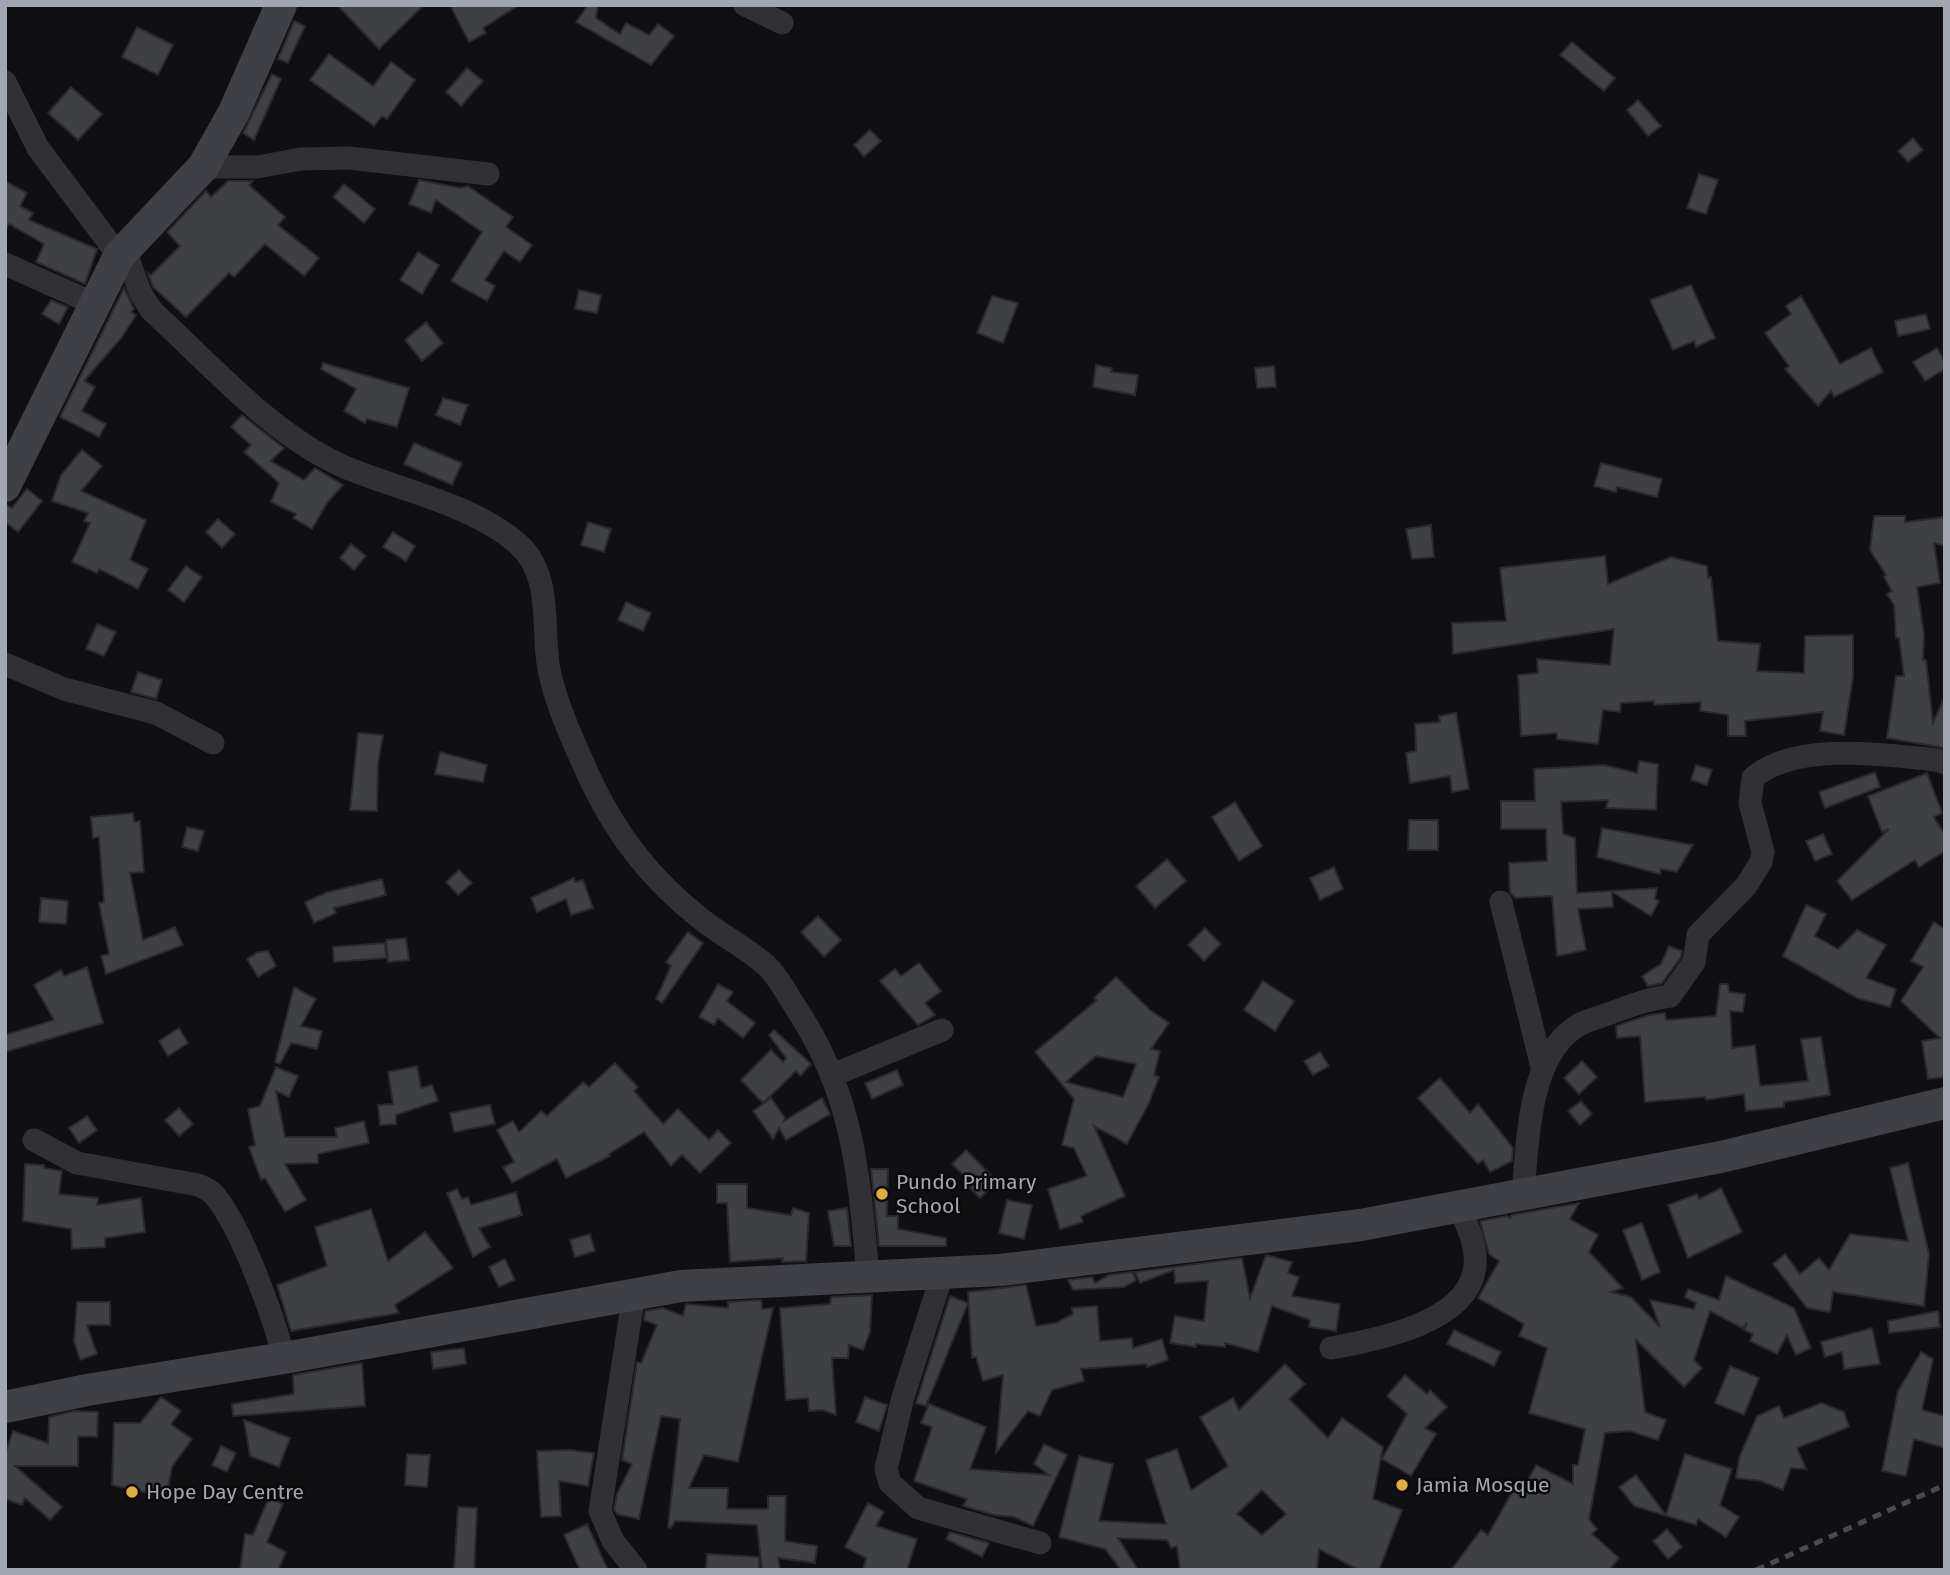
<svg xmlns="http://www.w3.org/2000/svg" width="1950" height="1575" font-family="'Fira Sans',sans-serif">
	<rect width="100%" height="100%" fill="#100f11"/>
	<g fill="#3f4044" stroke="#2a2a2c" stroke-width="2" fill-rule="evenodd">
		<path d="M337 5H424L379 49Z"/>
		<path d="M450 5H519L483 28 486 33 469 42Z"/>
		<path d="M588 5H598L596 18 620 34 626 23 649 35 658 24 674 36 651 65 576 22Z"/>
		<path d="M294 21 305 26 288 63 278 59Z"/>
		<path d="M137 27 173 45 158 75 122 57Z"/>
		<path d="M1572 42 1615 78 1604 91 1560 55Z"/>
		<path d="M329 54 373 86 391 62 415 80 387 119 382 116 374 126 310 80Z"/>
		<path d="M467 68 483 81 461 106 446 92Z"/>
		<path d="M272 74 281 79 254 140 243 133Z"/>
		<path d="M71 87 102 114 78 140 48 113Z"/>
		<path d="M1638 100 1661 126 1648 136 1627 110Z"/>
		<path d="M870 130 881 141 864 157 854 145Z"/>
		<path d="M1913 138 1923 150 1908 162 1898 151Z"/>
		<path d="M1699 174 1718 180 1706 214 1687 208Z"/>
		<path d="M419 180 460 188 468 186 513 217 506 227 532 245 520 262 504 251 485 280 495 286 487 301 451 281 482 232 436 200 431 213 409 204Z"/>
		<path d="M5 181 27 193 20 206 33 213 29 220 97 249 85 284 36 262 44 244 9 224 5 230Z"/>
		<path d="M228 181H253L249 185 285 217 278 225 319 258 304 276 265 244 234 277 229 273 186 317 153 287 148 273 151 275 180 246 167 232 206 191 211 197Z"/>
		<path d="M344 184 375 209 364 223 333 197Z"/>
		<path d="M418 252 439 265 422 294 400 280Z"/>
		<path d="M1691 285 1715 338 1696 347 1694 341 1673 350 1650 300Z"/>
		<path d="M124 288 134 309 131 312 136 315 122 337 84 381 95 387 82 411 106 424 99 437 60 417Z"/>
		<path d="M579 290 601 295 597 313 575 309Z"/>
		<path d="M992 296 1018 303 1003 343 977 333Z"/>
		<path d="M1801 296 1840 364 1871 348 1883 372 1834 397 1831 391 1818 406 1785 369 1789 366 1765 333 1791 314 1786 306Z"/>
		<path d="M51 300 68 307 59 324 42 314Z"/>
		<path d="M1926 314 1930 329 1898 336 1895 321Z"/>
		<path d="M426 322 443 343 422 361 405 340Z"/>
		<path d="M1937 348 1945 362V369L1925 381 1913 362Z"/>
		<path d="M323 363 409 388 397 427 367 419 365 423 344 411 356 389 321 369Z"/>
		<path d="M1096 365 1112 368 1111 372 1138 375 1135 395 1093 387Z"/>
		<path d="M1274 366 1276 387 1257 388 1255 368Z"/>
		<path d="M443 398 468 405 460 425 436 415Z"/>
		<path d="M242 415 284 448 271 461 304 480 315 468 343 485 327 503 312 529 293 518 296 514 271 502 279 483 244 452 251 445 231 427Z"/>
		<path d="M414 443 462 463 452 485 404 464Z"/>
		<path d="M82 450 102 466 81 491 146 520 130 560 148 569 138 589 99 569 97 573 72 562 90 523 84 521 88 513 52 501 61 475Z"/>
		<path d="M1601 463 1662 479 1657 497 1617 487 1616 492 1594 486Z"/>
		<path d="M27 489 42 501 18 532 5 522V504L12 508Z"/>
		<path d="M1874 516H1905V522L1945 517V546L1934 543 1940 583 1917 587 1924 635 1923 660H1926L1933 723 1945 696V748L1887 738 1896 676H1904L1899 638H1896L1894 605 1887 594 1892 591 1884 577 1886 575 1870 550Z"/>
		<path d="M218 519 235 534 222 548 206 532Z"/>
		<path d="M588 522 611 529 604 552 581 545Z"/>
		<path d="M1431 525 1434 557 1412 559 1406 529Z"/>
		<path d="M393 532 415 546 406 561 383 547Z"/>
		<path d="M351 544 366 556 354 570 340 558Z"/>
		<path d="M1605 556 1608 584 1671 557 1707 566 1708 578 1711 577 1718 641 1760 644 1757 671 1804 673 1805 636 1853 635V677L1844 735 1820 731 1823 712 1745 721 1746 736H1728V715L1700 711 1701 702 1654 705V701L1621 703 1620 712 1603 710 1598 744 1557 739V733L1521 736 1518 675 1538 673 1537 659 1610 665 1614 629 1453 654 1452 623 1506 621 1500 568Z"/>
		<path d="M186 566 202 577 184 602 168 590Z"/>
		<path d="M626 602 651 613 643 631 618 620Z"/>
		<path d="M97 624 116 632 104 656 86 649Z"/>
		<path d="M138 672 162 680 156 699 131 692Z"/>
		<path d="M1456 713 1469 789 1452 792 1450 776 1410 783 1406 753 1416 751 1415 724 1440 722 1439 716Z"/>
		<path d="M358 733 383 735 378 764 377 811 350 810Z"/>
		<path d="M440 752 487 765 483 782 435 774Z"/>
		<path d="M1639 761 1658 764 1656 810 1606 808 1608 800 1561 802 1563 834 1575 838 1577 893 1657 888 1655 899 1659 901 1651 916 1612 892 1613 907 1578 909 1586 950 1557 956 1552 896 1515 898 1510 892 1509 863 1547 861 1546 829H1501V801H1535L1534 769 1604 765 1637 773Z"/>
		<path d="M1696 765 1712 770 1707 785 1691 780Z"/>
		<path d="M1875 772 1880 787 1825 808 1819 792Z"/>
		<path d="M1927 773 1942 813 1934 817 1945 835V851L1919 867 1915 860 1852 900 1837 881 1889 829 1882 832 1868 796Z"/>
		<path d="M1235 802 1262 846 1239 861 1212 817Z"/>
		<path d="M133 813 134 822 140 821 144 872 130 873 143 940 175 927 183 945 106 974 101 956 109 954 99 903 104 902 99 837 93 838 91 817Z"/>
		<path d="M1409 820H1438V850H1408Z"/>
		<path d="M187 827 204 831 198 851 182 847Z"/>
		<path d="M1602 828 1693 845 1677 872 1661 869 1660 874 1597 857Z"/>
		<path d="M1823 834 1832 854 1815 861 1806 841Z"/>
		<path d="M1167 859 1186 881 1155 908 1136 886Z"/>
		<path d="M1334 867 1343 889 1320 900 1310 878Z"/>
		<path d="M459 870 472 883 458 895 446 882Z"/>
		<path d="M574 878 575 882 583 880 593 908 571 915 566 899 537 912 531 898Z"/>
		<path d="M382 879 386 895 334 908 336 913 314 923 305 902 328 892Z"/>
		<path d="M41 898 68 901 66 924 39 922Z"/>
		<path d="M1806 905 1826 914 1815 936 1838 949 1857 930 1886 945 1866 978 1896 989 1890 1007 1857 998 1783 956Z"/>
		<path d="M818 916 841 940 824 957 801 932Z"/>
		<path d="M1934 922 1945 929V1077L1928 1079 1922 1041 1940 1038 1901 1001 1923 967 1911 961Z"/>
		<path d="M1205 928 1221 944 1204 961 1188 945Z"/>
		<path d="M688 932 703 943 662 1003 656 999 671 966 666 962Z"/>
		<path d="M406 938 409 960 388 962 386 940Z"/>
		<path d="M385 943 386 958 334 962 333 947Z"/>
		<path d="M1669 946 1682 951 1681 957 1662 983 1648 986 1642 976 1661 964Z"/>
		<path d="M268 951 276 966 258 977 247 959 258 952Z"/>
		<path d="M919 963 941 991 925 1003 935 1015 918 1025 880 981 895 969 901 976Z"/>
		<path d="M87 967 103 1023 5 1052V1035L54 1020 34 985 61 970 64 976Z"/>
		<path d="M1116 977 1150 1010 1169 1023 1151 1049 1160 1051 1154 1075 1159 1077 1149 1103 1127 1144 1094 1126 1125 1196 1081 1216 1083 1222 1060 1229 1048 1189 1087 1176 1074 1148 1062 1145 1074 1099 1035 1052 1097 1000 1094 998ZM1096 1056 1136 1064 1123 1097 1066 1082Z"/>
		<path d="M1263 981 1294 1001 1275 1031 1244 1010Z"/>
		<path d="M718 984 733 992 727 1001 755 1023 743 1038 718 1018 714 1025 699 1017Z"/>
		<path d="M1720 984H1728L1729 992 1745 994 1743 1012 1730 1011 1732 1048 1755 1045 1760 1086 1808 1081 1801 1039 1821 1037 1830 1095 1784 1102V1107L1746 1111 1744 1094 1706 1100 1705 1097 1645 1102 1640 1036 1617 1038 1616 1026 1649 1015 1665 1013 1666 1020 1716 1016Z"/>
		<path d="M294 987 316 999 301 1026 322 1031 317 1049 291 1043 280 1064 275 1062Z"/>
		<path d="M179 1028 188 1043 168 1056 159 1041Z"/>
		<path d="M774 1030 811 1064 800 1076 796 1071 763 1103 741 1080 771 1050 783 1062 786 1058 769 1035Z"/>
		<path d="M1320 1052 1329 1066 1313 1075 1304 1061Z"/>
		<path d="M1582 1061 1597 1077 1579 1094 1564 1078Z"/>
		<path d="M615 1063 638 1087 634 1091 663 1124 678 1109 709 1140 718 1130 731 1143 700 1173 682 1155 671 1166 644 1132 609 1154 610 1156 566 1178 557 1159 512 1183 503 1167 514 1162 497 1130 513 1121 519 1132 541 1111 547 1116 583 1082 589 1087Z"/>
		<path d="M417 1066 421 1088 432 1085 438 1101 396 1115V1124L380 1125 378 1105 393 1104 388 1072Z"/>
		<path d="M276 1067 298 1076 289 1097 276 1091 285 1137H337L335 1128 364 1121 369 1143 318 1154V1163L285 1164 306 1200 285 1212 265 1178 261 1180 249 1147 255 1145 248 1109 260 1106Z"/>
		<path d="M897 1070 903 1085 872 1099 865 1083Z"/>
		<path d="M1440 1078 1470 1113 1478 1104 1513 1148 1512 1161 1490 1172 1483 1160 1478 1164 1418 1098Z"/>
		<path d="M771 1098 785 1118 784 1121 822 1098 830 1114 786 1140 779 1128 773 1139 753 1111Z"/>
		<path d="M1581 1101 1592 1114 1580 1125 1568 1111Z"/>
		<path d="M490 1105 495 1124 454 1132 450 1113Z"/>
		<path d="M179 1108 193 1124 179 1136 165 1120Z"/>
		<path d="M87 1116 97 1130 79 1143 69 1128Z"/>
		<path d="M966 1150 997 1181 980 1198 969 1187 972 1183 952 1164Z"/>
		<path d="M1908 1163 1929 1254 1924 1306 1833 1292 1830 1312 1807 1308 1773 1264 1785 1254 1800 1274 1819 1258 1829 1270 1850 1234 1908 1241 1890 1168Z"/>
		<path d="M25 1164 44 1165V1168L62 1171 59 1194 98 1198 97 1205 141 1198 145 1232 105 1238V1247L72 1249 71 1229 23 1221Z"/>
		<path d="M871 1169H888L887 1216H898V1229L946 1238V1246H879Z"/>
		<path d="M717 1184H747V1208L791 1215 793 1208 809 1213 806 1261 782 1262 783 1258 730 1262 727 1203H717Z"/>
		<path d="M1721 1188 1742 1232 1688 1258 1668 1205 1697 1194 1699 1199Z"/>
		<path d="M457 1189 462 1199 468 1197 471 1205 516 1192 522 1215 479 1228 490 1247 473 1257 447 1193Z"/>
		<path d="M1007 1200 1032 1205 1024 1239 999 1233Z"/>
		<path d="M1579 1203 1570 1219 1598 1235 1589 1252 1623 1288 1611 1292 1631 1297 1660 1327 1650 1300 1694 1309 1696 1303 1685 1297 1688 1289 1719 1300 1726 1276 1794 1308 1811 1348 1796 1355 1787 1335 1777 1354 1750 1341 1753 1334 1744 1330 1747 1323 1742 1328 1710 1311 1694 1360 1702 1368 1684 1387 1636 1340 1645 1412 1666 1420 1658 1440 1629 1431 1605 1433 1589 1519 1597 1529 1592 1534 1619 1558 1609 1570H1451L1481 1530 1488 1535 1515 1487 1522 1491 1536 1465 1573 1484V1465H1578L1585 1429 1529 1413 1547 1348 1519 1336 1524 1324 1478 1298 1499 1261 1489 1254 1480 1221 1507 1216 1510 1218 1512 1215Z"/>
		<path d="M847 1208 851 1246H834L828 1211Z"/>
		<path d="M371 1209 388 1261 425 1232 453 1268 395 1305 399 1313 291 1331 277 1285 327 1266 315 1227Z"/>
		<path d="M1642 1223 1660 1272 1642 1280 1623 1230Z"/>
		<path d="M590 1234 595 1251 575 1257 570 1240Z"/>
		<path d="M1266 1255 1292 1262 1288 1273 1299 1277 1292 1296 1340 1304 1336 1331 1309 1327 1310 1320 1272 1306 1258 1352 1225 1343V1347L1196 1344V1347L1170 1343 1175 1316 1204 1321 1208 1281 1175 1283 1174 1270 1140 1283 1135 1272 1242 1258 1250 1298Z"/>
		<path d="M505 1259 515 1280 499 1287 489 1267Z"/>
		<path d="M1132 1272 1136 1280 1124 1287 1073 1290 1068 1280 1092 1277 1095 1283 1109 1275Z"/>
		<path d="M1026 1285 1036 1326 1056 1323 1073 1314 1072 1308 1097 1306 1100 1341 1132 1338 1133 1348 1162 1339 1168 1360 1147 1367 1146 1364 1081 1369 1084 1381 1052 1390 1040 1416 1028 1411 996 1453 1003 1375 983 1381 976 1357 972 1358 968 1292Z"/>
		<path d="M872 1295 870 1332 863 1350 849 1345 848 1358H832L836 1415 823 1410 809 1411 808 1398 786 1400 780 1308 830 1304 831 1297Z"/>
		<path d="M950 1296 968 1303 926 1406 916 1403Z"/>
		<path d="M761 1300 762 1309 773 1308 738 1462 704 1455 689 1488H728L727 1509H768V1496H786L785 1541 817 1546 815 1563 778 1558 780 1570H762L757 1525 675 1521 671 1528 668 1527 680 1419 661 1416 639 1519 617 1514 614 1509 617 1494 632 1464 622 1460 637 1362 641 1363 657 1325 644 1320 645 1311 663 1308 683 1316 686 1304 728 1308V1302Z"/>
		<path d="M77 1302H110V1325H87L97 1354 80 1360 74 1341Z"/>
		<path d="M1938 1311 1940 1327 1889 1333 1888 1321Z"/>
		<path d="M1872 1328 1880 1364 1844 1369 1842 1352 1825 1357 1821 1342Z"/>
		<path d="M1454 1330 1501 1352 1494 1366 1447 1344Z"/>
		<path d="M464 1348 466 1364 433 1369 431 1352Z"/>
		<path d="M1921 1352 1933 1359 1922 1410 1945 1416V1448L1914 1439 1906 1476 1882 1471 1898 1391Z"/>
		<path d="M362 1363 365 1406 233 1416 232 1404 294 1394 293 1375Z"/>
		<path d="M1285 1364 1305 1384 1289 1399 1328 1438 1342 1418 1383 1447 1373 1499 1402 1510 1379 1570H1359L1319 1549 1317 1570H1180L1177 1546 1171 1548 1167 1540 1118 1538 1138 1570H1121L1105 1549 1059 1537 1079 1456 1113 1464 1099 1521 1166 1524 1146 1460 1177 1449 1191 1490 1228 1466 1200 1417 1233 1398 1239 1410ZM1262 1490 1286 1514 1262 1535 1237 1514Z"/>
		<path d="M1730 1366 1759 1378 1744 1415 1715 1403Z"/>
		<path d="M1405 1375 1427 1394 1430 1390 1447 1407 1425 1428 1436 1434 1411 1476 1382 1459 1407 1414 1387 1396Z"/>
		<path d="M161 1397 181 1411 171 1424 192 1439 172 1467 166 1497 112 1485 114 1423H140Z"/>
		<path d="M865 1397 887 1405 879 1431 856 1422Z"/>
		<path d="M1821 1403 1844 1412 1849 1427 1797 1448 1806 1469 1791 1468 1783 1490 1761 1481 1736 1478 1739 1458 1757 1416 1779 1406 1784 1418Z"/>
		<path d="M929 1404 986 1427 970 1469 1049 1475 1034 1464 1044 1444 1067 1455 1033 1526 1014 1517 994 1515 963 1506 967 1499 914 1481 932 1427 921 1423Z"/>
		<path d="M74 1411 98 1412 97 1437 78 1436V1466H15L62 1507 50 1520 25 1498 22 1505 5 1499V1454L13 1431 48 1443 49 1417Z"/>
		<path d="M244 1420 290 1438 279 1467 250 1456Z"/>
		<path d="M221 1446 236 1453 227 1472 212 1465Z"/>
		<path d="M570 1450 594 1453 588 1486 559 1481 561 1516 541 1517 537 1451Z"/>
		<path d="M407 1454 430 1455 427 1487 405 1485Z"/>
		<path d="M1685 1454 1732 1469 1720 1505 1739 1517 1726 1537 1698 1519 1696 1525 1634 1506 1619 1487 1636 1475 1666 1515Z"/>
		<path d="M269 1497 283 1504 267 1542 286 1552 278 1570H240L245 1534 253 1535Z"/>
		<path d="M868 1503 884 1512 876 1526 917 1539 907 1570H863L866 1558 845 1547Z"/>
		<path d="M458 1507 477 1508 474 1570H454Z"/>
		<path d="M587 1524 608 1570H580L564 1535Z"/>
		<path d="M1667 1529 1682 1547 1668 1559 1653 1541Z"/>
		<path d="M950 1532 989 1543 982 1557 946 1539Z"/>
		<path d="M707 1554 759 1557V1570H706Z"/>
	</g>
	<g fill="none" stroke-linecap="round" stroke-linejoin="round">
		<g stroke="#313135" stroke-width="23">
			<path d="M745 5 782 23"/>
			<path d="M5 82 38 148 119 256"/>
			<path d="M203 167H257L301 159 349 158 488 174"/>
			<path d="M125 250 140 292 151 310C208 362 270 433 340 465 394 489 471 503 517 543 554 575 541 628 549 670 557 708 577 750 593 785 620 840 653 881 701 919 722 936 749 949 769 968 780 980 789 997 798 1011 854 1097 859 1176 868 1275"/>
			<path d="M5 264 95 304"/>
			<path d="M5 664 64 689 156 713 213 743"/>
			<path d="M1501 902 1542 1067"/>
			<path d="M833 1075 942 1030"/>
			<path d="M34 1140 77 1163 198 1185C205 1188 212 1191 216 1197 243 1232 273 1315 284 1358"/>
			<path d="M1523 1192C1528 1142 1528 1060 1574 1028 1583 1021 1597 1018 1608 1014 1629 1006 1648 999 1670 996L1694 962 1698 935 1746 886 1761 862 1763 852 1750 803 1753 778C1796 741 1885 755 1937 760L1945 763"/>
			<path d="M943 1272 903 1397 886 1469 890 1483 918 1508 1040 1543"/>
			<path d="M634 1294 600 1511 613 1541 636 1570"/>
			<path d="M1331 1348C1377 1340 1471 1322 1475 1265 1477 1246 1467 1225 1460 1208"/>
		</g>
		<g stroke="#3f4045" stroke-width="32">
			<path d="M5 486 119 256 203 167 234 112 281 5"/>
			<path d="M5 1407 87 1390 284 1358 681 1286 1000 1270 1361 1225 1721 1157 1945 1103"/>
		</g>
		<path stroke="#4a4b50" stroke-width="5" stroke-dasharray="9 7" stroke-linecap="butt" d="M1756 1570 1945 1485"/>
	</g>
	<g fill="#dfaf39" stroke="#0b0b0c" stroke-width="2.5">
		<circle cx="882" cy="1194" r="7"/>
		<circle cx="1402" cy="1485" r="7"/>
		<circle cx="132" cy="1492" r="7"/>
	</g>
	<g text-anchor="middle" stroke-width="5" stroke-linejoin="round" paint-order="stroke">
		<g font-size="21" fill="#a2a6b0" stroke="#0b0b0c" text-anchor="start">
			<text x="896" y="1189">Pundo Primary<tspan x="896" dy="24">School</tspan></text>
			<text x="1416" y="1492">Jamia Mosque</text>
			<text x="146" y="1499">Hope Day Centre</text>
		</g>
	</g>
	<rect width="1950" height="1575" fill="none" stroke="#a2a6b0" stroke-width="14"/>
</svg>
